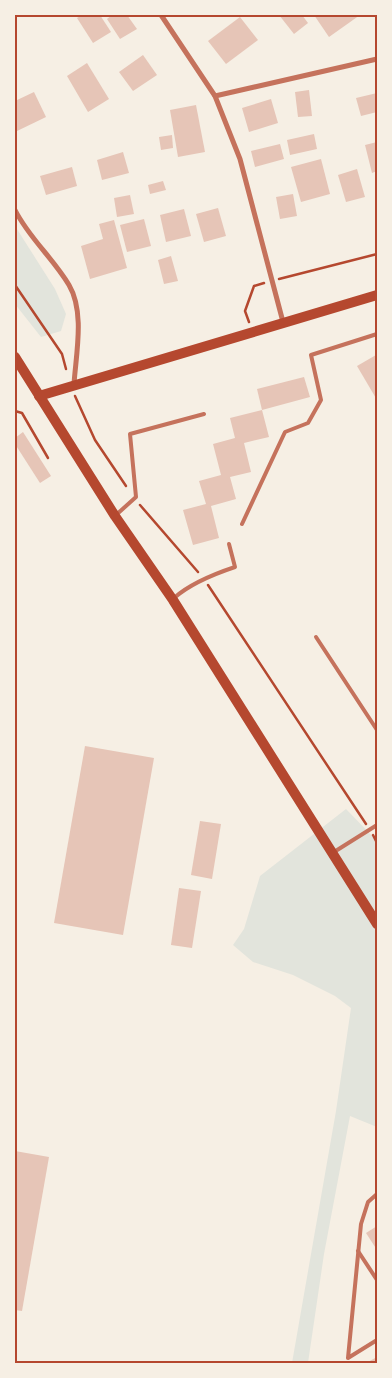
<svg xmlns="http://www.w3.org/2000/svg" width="392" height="1378" font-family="'Fira Sans Condensed',sans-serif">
	<rect width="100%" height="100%" fill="#f6efe4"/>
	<g fill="#e2e4dc">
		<path d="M15 226 55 289 66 314 61 331 41 337 15 304Z"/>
		<path d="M346 809 377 841V1127L350 1116 324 1254 308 1363H292L336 1111 351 1008 335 996 293 975 253 962 233 945 244 929 260 876Z"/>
	</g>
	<g fill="#e6c5b7">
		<path d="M82 15H100L111 32 93 43 77 18Z"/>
		<path d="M112 15H127L137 29 120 39 107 19Z"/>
		<path d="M279 15H302L308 23 294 34Z"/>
		<path d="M314 15H360L329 37Z"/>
		<path d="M240 17 258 40 226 64 208 41Z"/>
		<path d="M143 55 157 75 133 91 119 72Z"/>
		<path d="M87 63 109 99 88 112 67 76Z"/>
		<path d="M309 90 312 116 298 117 295 92Z"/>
		<path d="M34 92 46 117 15 132V101Z"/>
		<path d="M377 93V112L361 116 356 98Z"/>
		<path d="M271 99 278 123 249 132 242 108Z"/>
		<path d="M196 105 205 152 178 157 170 110Z"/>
		<path d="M314 134 317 149 290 155 287 140Z"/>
		<path d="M172 135 173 148 161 150 159 137Z"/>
		<path d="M377 142V171L372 173 365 145Z"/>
		<path d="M280 144 284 159 255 167 251 151Z"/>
		<path d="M123 152 129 173 102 180 97 160Z"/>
		<path d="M321 159 330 194 301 202 291 167Z"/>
		<path d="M72 167 77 186 46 195 40 176Z"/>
		<path d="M357 169 365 197 346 202 338 175Z"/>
		<path d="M163 181 166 190 150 194 148 185Z"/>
		<path d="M293 194 297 216 280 219 276 197Z"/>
		<path d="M130 195 134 214 117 217 114 198Z"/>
		<path d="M218 208 226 236 204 242 196 214Z"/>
		<path d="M184 209 191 236 166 242 160 215Z"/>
		<path d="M144 219 151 246 127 252 120 225Z"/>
		<path d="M114 220 127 268 90 279 81 246 103 239 99 224Z"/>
		<path d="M171 256 178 281 164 284 158 260Z"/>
		<path d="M376 355 377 357V400L357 366Z"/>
		<path d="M304 377 310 397 262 410 257 389Z"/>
		<path d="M262 410 269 437 244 443 251 472 230 477 236 499 211 506 219 538 193 545 183 510 206 504 199 481 221 475 213 444 235 438 230 418Z"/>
		<path d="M23 432 51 476 40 483 15 444V438Z"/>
		<path d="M85 746 154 758 123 935 54 923Z"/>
		<path d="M200 821 221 824 212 879 191 875Z"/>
		<path d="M179 888 201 891 192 948 171 945Z"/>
		<path d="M15 1151 49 1157 22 1311 15 1310Z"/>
		<path d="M377 1226V1250L366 1233Z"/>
		<path d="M377 1357V1363H366Z"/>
	</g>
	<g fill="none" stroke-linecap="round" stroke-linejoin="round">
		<g stroke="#b5482f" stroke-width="2.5">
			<path d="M279 279 377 254"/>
			<path d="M15 285 62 354 66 369"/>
			<path d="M249 322 245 311 254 286 264 283"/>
			<path d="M75 396 95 440 126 486"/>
			<path d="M15 411 22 413 48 458"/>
			<path d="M140 505 198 572"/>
			<path d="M208 585 366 824"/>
			<path d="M373 835 377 843"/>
		</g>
		<g stroke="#c5725c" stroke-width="4">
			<path d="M116 515 136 497 130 434 204 414"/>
			<path d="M242 524 285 432 308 423 321 400 311 355 377 334"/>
			<path d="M174 598C191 583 214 574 235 567L229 544"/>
			<path d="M316 637 377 730"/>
			<path d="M334 852 377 825"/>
			<path d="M377 1194 368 1202 361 1224 348 1358 377 1340"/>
			<path d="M358 1251 377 1280"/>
		</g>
		<g stroke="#c5725c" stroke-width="5">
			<path d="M161 15 215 96 240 159 283 322"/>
			<path d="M215 96 377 59"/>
			<path d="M15 210C29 238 53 258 69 285 85 312 76 354 74 384"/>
		</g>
		<g stroke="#b5482f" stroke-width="10">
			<path d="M15 357 115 516 173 600 377 924"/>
			<path d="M39 396 377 295"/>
		</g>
	</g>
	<rect width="392" height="1378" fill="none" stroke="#f6efe4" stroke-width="32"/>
	<rect x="16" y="16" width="360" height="1346" fill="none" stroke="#b5482f" stroke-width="2"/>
</svg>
